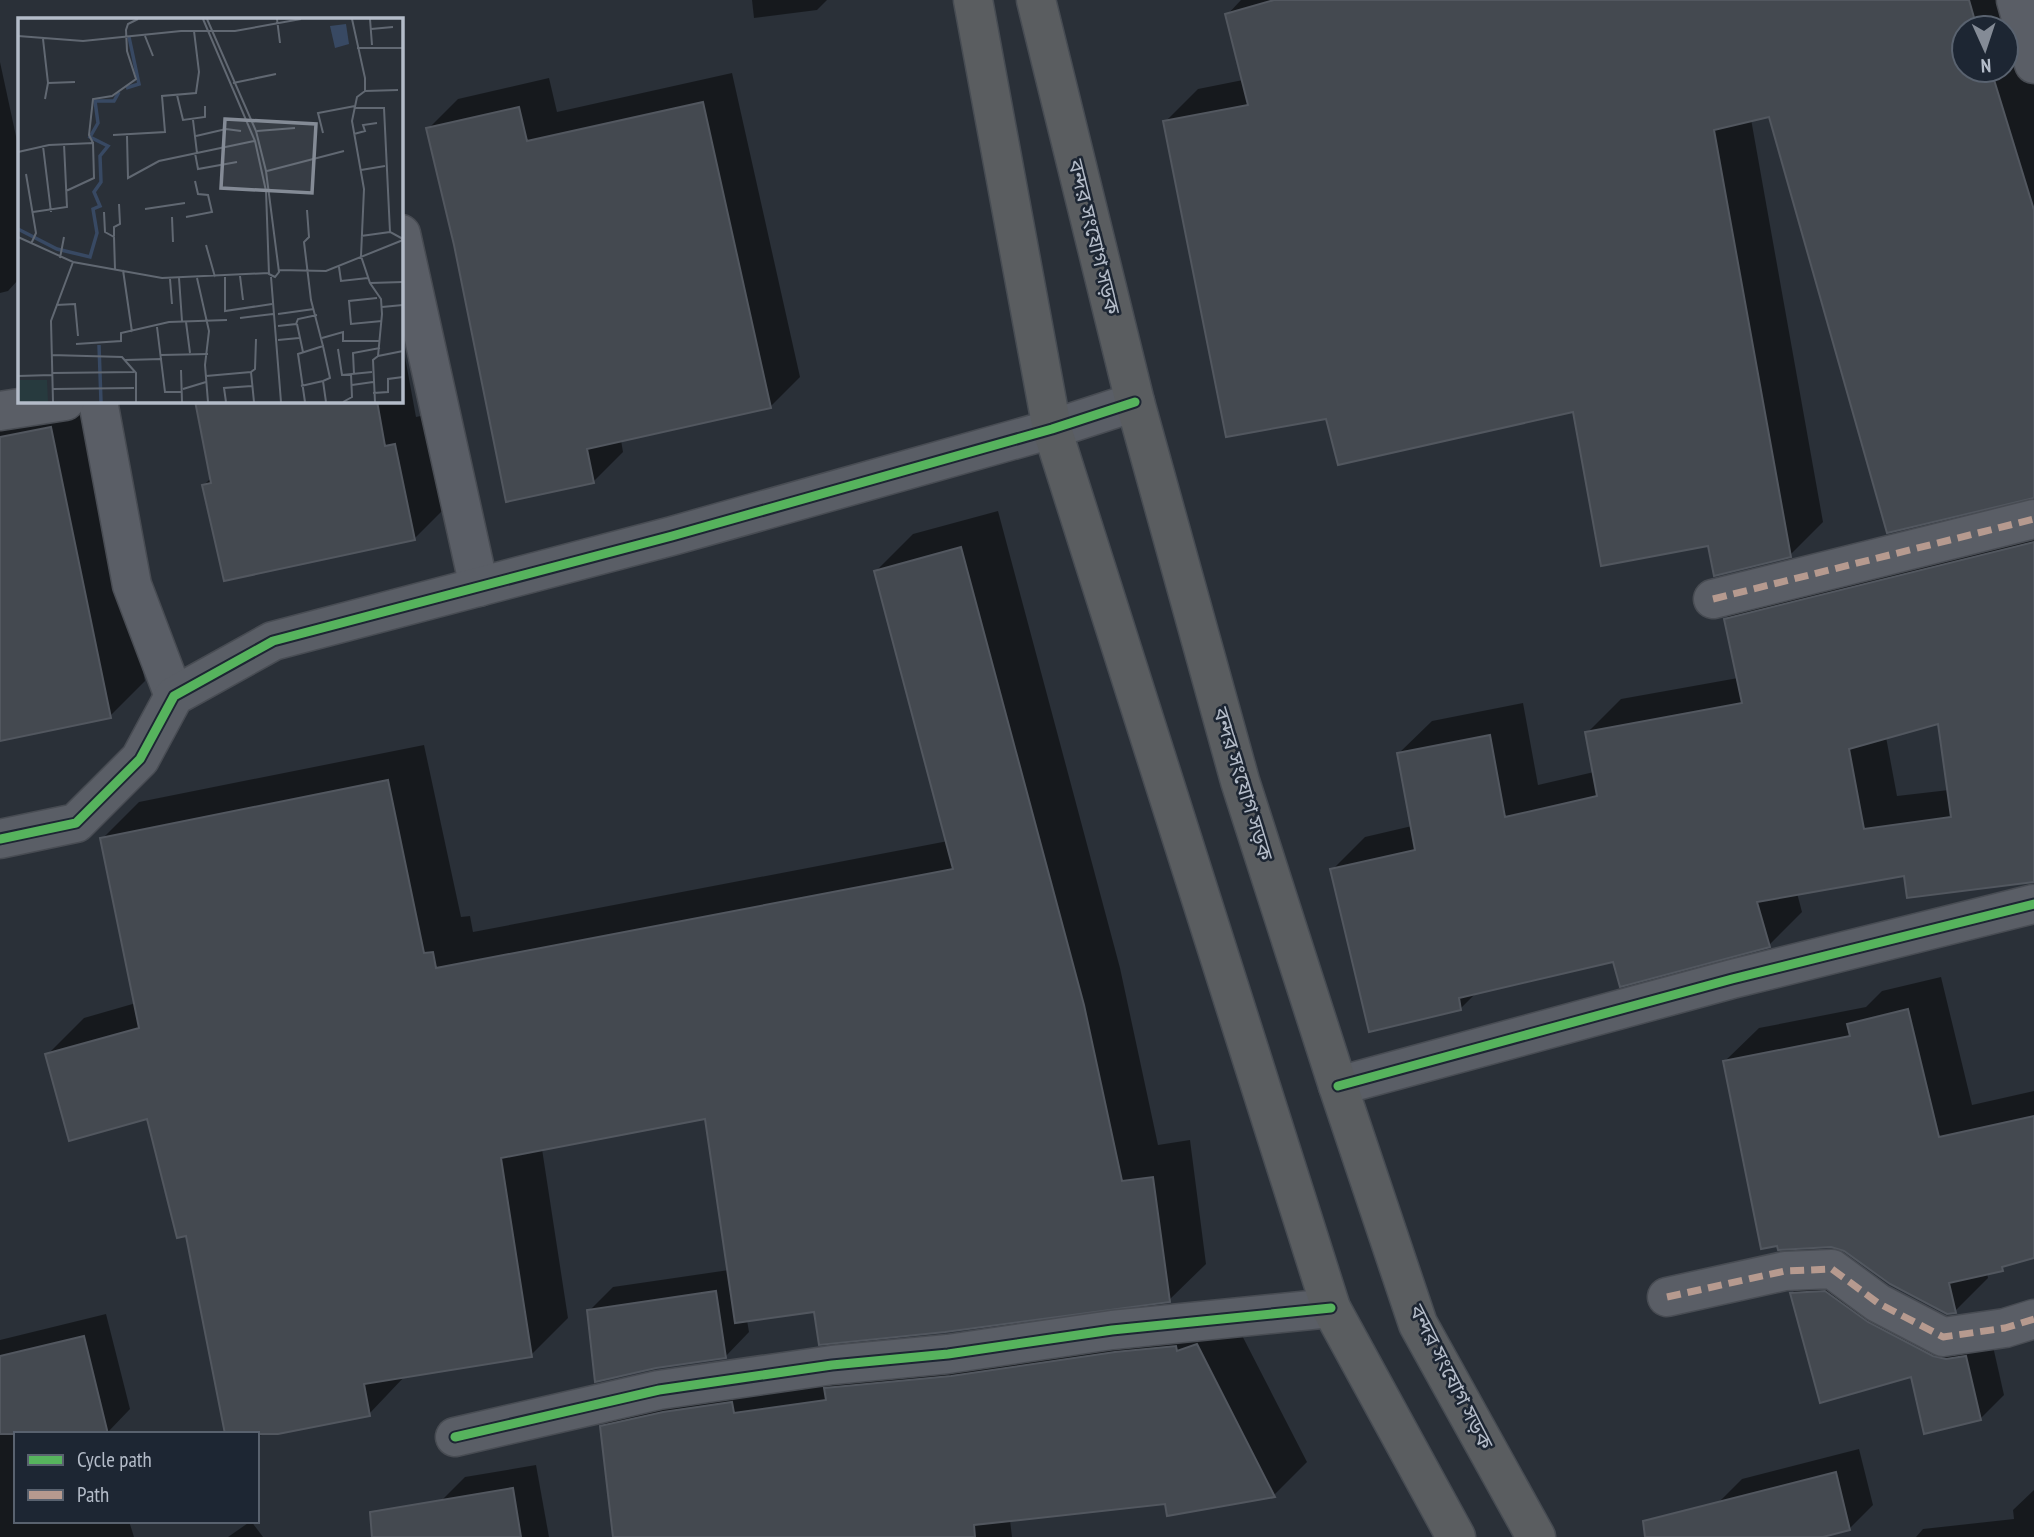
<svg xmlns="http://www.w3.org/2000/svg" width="2034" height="1537" font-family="'PT Sans Narrow','Noto Sans Bengali',sans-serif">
	<rect width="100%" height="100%" fill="#2a3038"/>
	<g fill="#0007" fill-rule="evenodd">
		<path d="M752 0H827L817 10 754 18Z"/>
		<path d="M1241 0H2012L2034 71V496L1770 115 1751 119 1823 522 1790 555 1709 544 1574 409 1328 417 1165 122 1198 89 1243 80 1227 15ZM1964 28H2006V70H1964Z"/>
		<path d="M0 62 19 150V279L8 291 0 293Z"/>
		<path d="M732 73 800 377 770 407 621 440 623 452 593 482 456 245 428 129 458 99 549 78 557 112Z"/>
		<path d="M401 335 416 417 425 415 445 508 414 539 204 485 211 478 197 401H401Z"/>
		<path d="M87 401 145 681 110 716 0 739V411Z"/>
		<path d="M998 511 1120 968 1158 1145 1190 1140 1206 1264 1169 1300 816 1310 747 1320 749 1332 725 1357 589 1311 613 1287 729 1270 706 1117 542 1149 568 1318 531 1355 406 1375 369 1414 257 1436 149 1117 47 1055 84 1018 136 1003 102 839 139 802 424 745 461 917 470 916 473 932 948 841 876 571 913 534Z"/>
		<path d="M2034 518V879L1905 874 1797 893 1802 912 1769 945 1614 960 1476 993 1461 1008 1332 870 1365 837 1412 826 1398 754 1432 721 1523 703 1538 785 1594 772 1587 733 1621 699 1738 678 1725 619 1759 586ZM1939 722 1949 790 1897 796 1886 737Z"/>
		<path d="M1941 977 1972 1105 2034 1091V1256L1987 1273 1988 1278 1955 1311 1725 1061 1759 1028 1866 1007 1882 991Z"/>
		<path d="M1816 1269 1990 1333 2004 1395 1980 1419 1912 1375 1792 1293Z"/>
		<path d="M1230 1312 1307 1462 1274 1495 1168 1514 1167 1502 1010 1520 1012 1537H615L602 1427 635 1394Z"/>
		<path d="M106 1314 130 1409 108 1432 16 1434V1521H129L134 1537H0V1340Z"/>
		<path d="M1859 1449 1873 1505 1849 1529 1816 1537H1727L1718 1503 1742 1479Z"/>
		<path d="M536 1465 549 1537H436L441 1501 465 1477Z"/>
		<path d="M2034 1490V1537H1916L1923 1529 2014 1519 2013 1510Z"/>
		<path d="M251 1521 263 1537H228Z"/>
	</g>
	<g fill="#444950" stroke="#52575f" stroke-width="2" fill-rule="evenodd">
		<path d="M1274 0H1969L1977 28H1964V70H1991L2034 210V498L1887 533 1769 117 1714 130 1791 557 1714 576 1708 546 1601 566 1573 412 1338 465 1326 419 1226 437 1163 121 1248 105 1225 14Z"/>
		<path d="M703 102 771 408 587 449 594 483 506 502 454 245 426 128 519 107 527 141Z"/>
		<path d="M195 401H377L385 446 395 444 415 540 224 581 202 485 211 483Z"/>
		<path d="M51 427 111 718 0 741V437Z"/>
		<path d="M2034 542V882L1907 898 1904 876 1757 902 1770 947 1620 987 1613 962 1459 998 1461 1010 1369 1032 1330 869 1415 850 1397 753 1490 735 1505 817 1597 796 1585 732 1742 703 1724 619ZM1938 724 1951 817 1864 829 1849 749Z"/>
		<path d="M961 547 1084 1005 1122 1181 1153 1177 1170 1302 945 1332 819 1345 814 1312 735 1323 705 1119 501 1158 532 1357 364 1384 370 1416 278 1434H225L186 1236 177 1238 147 1119 69 1141 45 1054 139 1028 100 838 388 780 424 953 433 952 436 968 953 869 874 571Z"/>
		<path d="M1908 1009 1939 1137 2034 1116V1258L2002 1267 2003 1271 1949 1283 1956 1313 1947 1314 1890 1284 1844 1251 1831 1247 1778 1250 1777 1246 1761 1249 1723 1061 1850 1036 1847 1024Z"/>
		<path d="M716 1291 726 1358 656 1368 595 1382 587 1310Z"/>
		<path d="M1825 1291 1868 1322 1933 1356 1946 1359 1966 1356 1981 1420 1924 1434 1911 1377 1820 1403 1790 1293Z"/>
		<path d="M84 1336 108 1434H0V1356Z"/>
		<path d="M1197 1344 1275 1497 1167 1516 1165 1504 974 1525 975 1537H613L600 1426 663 1412 732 1402 734 1413 826 1400 824 1388 835 1387 951 1376 1115 1352 1176 1346 1177 1351Z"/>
		<path d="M1836 1472 1850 1530 1823 1537H1645L1643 1521Z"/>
		<path d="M513 1488 521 1537H372L370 1512Z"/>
	</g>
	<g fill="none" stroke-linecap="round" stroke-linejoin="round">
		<g stroke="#484c53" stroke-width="41">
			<g id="minor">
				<path d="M2016 0 2034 64"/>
				<path d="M401 234 479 587"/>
				<path d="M98 401 132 585 174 696"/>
				<path d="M0 411 65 401"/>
				<path d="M1713 599 2034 519"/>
				<path d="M0 839 76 823 140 759 174 696 273 641 672 536 1052 429 1135 402"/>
				<path d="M1338 1086 1732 979 2034 904"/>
				<path d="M1667 1297 1785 1271 1832 1269 1878 1303 1943 1337 2005 1328 2034 1319"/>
				<path d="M455 1437 659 1390 832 1365 948 1354 1112 1330 1331 1308"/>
			</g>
		</g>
		<g stroke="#474c53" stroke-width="41">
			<g id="highway">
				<path d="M973 0 1052 429 1331 1308 1456 1537"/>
				<path d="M1036 0 1135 402 1240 781 1338 1086 1418 1324 1536 1537"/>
			</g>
		</g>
		<use href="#minor" stroke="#5a5e66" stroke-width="38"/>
		<use href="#highway" stroke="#5a5d60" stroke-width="38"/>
		<g stroke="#b69a8f" stroke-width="7" stroke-dasharray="14 7" stroke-linecap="butt">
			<path d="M1713 599 2034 519"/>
			<path d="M1667 1297 1785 1271 1832 1269 1878 1303 1943 1337 2005 1328 2034 1319"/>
		</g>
		<g stroke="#1d2633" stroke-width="13">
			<g id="cycleway">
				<path d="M0 839 76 823 140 759 174 696 273 641 672 536 1052 429 1135 402"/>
				<path d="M1338 1086 1732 979 2034 904"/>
				<path d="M455 1437 659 1390 832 1365 948 1354 1112 1330 1331 1308"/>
			</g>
		</g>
		<use href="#cycleway" stroke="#56b35d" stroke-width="9"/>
	</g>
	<g text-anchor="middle" stroke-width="5" stroke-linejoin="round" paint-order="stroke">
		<g font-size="21" fill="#b4bcc9" stroke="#1d2633">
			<text transform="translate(1094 237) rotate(76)" y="7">বন্দর সংযোগ সড়ক</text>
			<text transform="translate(1243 784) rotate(73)" y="7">বন্দর সংযোগ সড়ক</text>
			<text transform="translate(1451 1377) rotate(63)" y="7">বন্দর সংযোগ সড়ক</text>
		</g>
	</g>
	<g transform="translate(18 18)">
		<rect width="385" height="385" fill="#2a3038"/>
		<path d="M0 362H29L30 384H0Z" fill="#273a3e"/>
		<path d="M328 6 331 26 317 30 312 8Z" fill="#384963"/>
		<path fill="none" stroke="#384963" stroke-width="3.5" d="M108 70 121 66 111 19M0 211 39 231 72 239 79 215 75 191 82 188 76 174 83 164 82 138 90 128 72 119 80 105 77 83H96L101 74M81 327 83 384"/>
		<path fill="none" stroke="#616872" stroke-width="2" d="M185 1 237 123 248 173 251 256 257 259 261 254 248 153 238 113 189 1M259 1 262 25M334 1 347 60V73L339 79 334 103 346 171 343 238 352 265 363 281 364 296 360 338 355 342 357 384M352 1 354 27M353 11 375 9M0 18 65 23 163 13H217L283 1M127 18 135 38M25 21 30 65 27 81M339 30H385M30 65 57 64M215 65 258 56M347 73 380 72M159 77 165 102 187 99V88M337 90H366L372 214 385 221M175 102 179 135M239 113 277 110M305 115 300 95 337 88M336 116 347 113 345 107 359 105M95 117 147 114 144 78 178 75 181 54 176 13M109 118 110 160 141 143 236 123M178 118 208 111 223 113M75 125 71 117 75 81 94 78 118 61 109 33 108 12 110 6 120 1M25 128 33 194M0 134 31 127 75 125 76 160 48 173M177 135 180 151 219 144M343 152 367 148M249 153 326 133M8 156 18 215 13 226M127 191 167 185M15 194 49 189 46 126M86 194 87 214 96 219 97 251M154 199 155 224M168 199 194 194 190 177 180 176 177 163M96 218V209L102 206 101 186M343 218 372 214M0 219 55 244 144 260 251 255M188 227 197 259M42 240 46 219M321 249 323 263 350 260M105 252 114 314M261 252 308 253 385 222M222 258 225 282M207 259V293L254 286M253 259 263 384M161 260 164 303M179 260 191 313 187 347 190 384M152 261 154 286M352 265 385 264M359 280 331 283 333 306 364 303M38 287 57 286 60 318M364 289 385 287M260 296 296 291M222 300 255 296M168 304 172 335M279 306 285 334M260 308 278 306 280 301 299 297M139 309 147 374H164M304 320 325 314V323H362M260 322 281 320M58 326 103 323V315L151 304 209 302M305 328 312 360 305 363M320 331 324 357 354 354M33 337 104 339 118 355V384M143 337 190 336M360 338 385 333M107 342 144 341M163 352 164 384M34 355 116 354M336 356 335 335 362 330M0 358 34 357M188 358 233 354M334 367 355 364M283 368 305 363 308 384M35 371 116 370M165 371 188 364M355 375 370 374V361L385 359M35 384 33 303 55 244M208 384 206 370 234 368M236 384 233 354 237 351 238 321M287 384 280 336 305 328 293 282 286 224 291 219 289 192M325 384 334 379 333 356"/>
		<path fill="#848b96" fill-opacity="0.15" stroke="#848b96" stroke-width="3.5" d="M207 101 298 106 294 175 203 170Z"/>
		<rect width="385" height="385" fill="none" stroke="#b4bcc9" stroke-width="3.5"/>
	</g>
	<rect x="14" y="1432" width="245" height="91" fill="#1d2633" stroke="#59626f" stroke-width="2"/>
	<rect x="28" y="1455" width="35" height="10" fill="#56b35d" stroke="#59626f" stroke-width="2"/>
	<text x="77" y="1467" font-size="21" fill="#b4bcc9">Cycle path</text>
	<rect x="28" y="1490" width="35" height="10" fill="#b69a8f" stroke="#59626f" stroke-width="2"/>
	<text x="77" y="1502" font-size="21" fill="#b4bcc9">Path</text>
	<g transform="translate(1985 49) rotate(177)"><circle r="33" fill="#1d2633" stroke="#59626f" stroke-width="2"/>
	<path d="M0-5L12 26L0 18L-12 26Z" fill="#848b96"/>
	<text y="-10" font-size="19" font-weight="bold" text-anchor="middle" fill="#b4bcc9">N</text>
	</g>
</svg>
